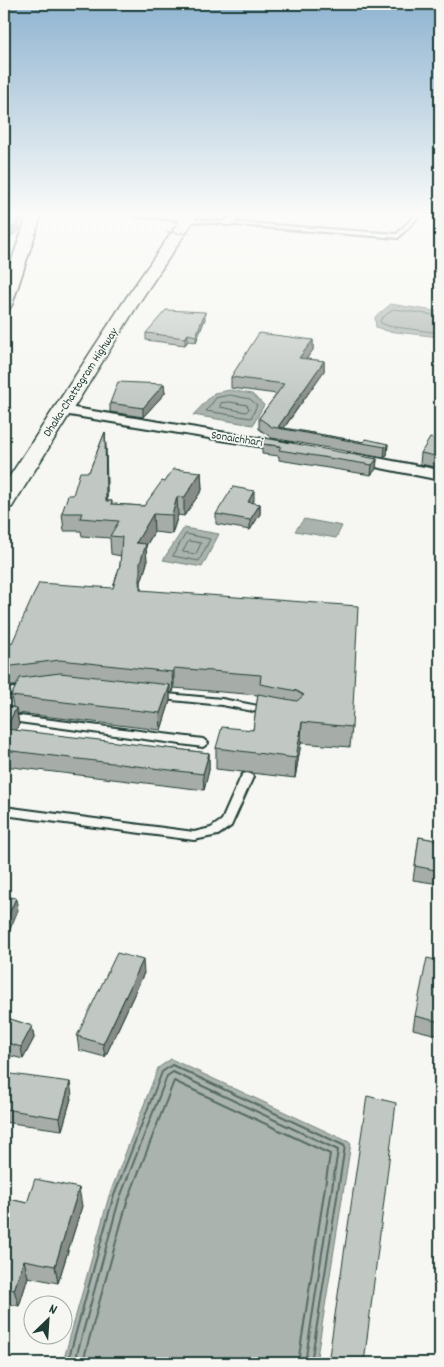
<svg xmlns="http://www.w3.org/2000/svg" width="444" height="1367" font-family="Dekko,sans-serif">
	<rect width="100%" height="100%" fill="#f6f6f2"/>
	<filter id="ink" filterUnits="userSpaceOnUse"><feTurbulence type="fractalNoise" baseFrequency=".02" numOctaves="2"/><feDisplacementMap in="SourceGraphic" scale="10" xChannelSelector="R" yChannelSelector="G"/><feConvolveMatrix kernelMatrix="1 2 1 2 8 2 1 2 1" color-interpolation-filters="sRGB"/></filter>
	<g filter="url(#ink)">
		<g fill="#aab3ae" stroke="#72847d">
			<path d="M391 304 440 312V337L387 331 376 327 375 317Z"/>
			<path d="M230 390 252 394 264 405 253 425 193 415 214 393Z"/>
			<path d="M304 519 342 526 336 538 295 531Z"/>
			<path d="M184 528 219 534 202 567 163 560Z"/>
			<path d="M171 1059 351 1143 316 1363H68L65 1355 109 1196 158 1068Z"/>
		</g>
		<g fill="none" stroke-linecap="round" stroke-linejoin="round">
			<g stroke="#576c65" stroke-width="1">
				<path d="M440 316 393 309 380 320 381 323 388 326 440 333"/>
				<path d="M230 395 250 399 257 405 251 418 206 411 216 398Z"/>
				<path d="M230 402 247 405 249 409 246 412 220 407 221 403Z"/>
				<path d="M186 534 210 539 199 561 173 556Z"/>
				<path d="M189 541 201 543 196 554 183 552Z"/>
			</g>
			<g stroke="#576c65" stroke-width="2">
				<path d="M72 1363 70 1354 113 1198 162 1072 172 1065 345 1146 311 1363"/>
				<path d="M79 1363 77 1354 119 1200 167 1076 173 1072 338 1150 305 1363"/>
				<path d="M86 1363 85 1354 127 1202 174 1081 330 1154 298 1363"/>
			</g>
			<g stroke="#1f3d34" stroke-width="4">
				<g id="service">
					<path d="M417 213H422L398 238 187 221 185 220 187 219 397 234Z"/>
					<path d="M25 687 29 688 30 690 29 692 4 695V689Z"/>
					<path d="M156 693 222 699 268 708 273 711 268 714 222 705 152 698 151 696 152 694Z"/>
					<path d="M4 714 203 739 208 743 203 747 4 720Z"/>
					<path d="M247 773 251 774 253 777 231 826 218 835 194 840 4 815V807L194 832 211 828 222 820 241 777 243 774Z"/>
				</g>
			</g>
			<g stroke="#1f3d34" stroke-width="4">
				<g id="minor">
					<path d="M130 213C144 213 183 210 193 218L188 221 135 216Z"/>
					<path d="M232 213H243L232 225H224L223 223Z"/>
					<path d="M4 264 16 265 21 268 16 271 4 270Z"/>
					<path d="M62 406 288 443 293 444 295 447 293 450 288 451 57 413 55 410 57 407Z"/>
					<path d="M351 453 440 470V480L346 461 343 458 346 455Z"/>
				</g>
			</g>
			<g stroke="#1f3d34" stroke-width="3">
				<g id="trunk">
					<path d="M28 213H42L12 305 10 308 4 310V283Z"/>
					<path d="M185 213H199L142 298 15 502 12 507 4 509V485L126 298Z"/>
				</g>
			</g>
			<use href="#service" fill="#f6f6f2" fill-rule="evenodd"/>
			<use href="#minor" fill="#f6f6f2" fill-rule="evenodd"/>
			<use href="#trunk" fill="#f6f6f2" fill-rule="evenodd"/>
			<path stroke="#1f3d34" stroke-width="2" stroke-dasharray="2.5 2" stroke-linecap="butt" d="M167 232 191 234"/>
		</g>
		<g fill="#a6aca8" stroke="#1f3d34">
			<path d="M102 213H127L124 215H102Z"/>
			<path d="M205 319 196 342 188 341 185 345 146 340V333Z"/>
			<path d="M313 340V350L306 359 324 361V371L284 428 364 442 388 444 387 455 384 458 272 438 259 429V418L277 394 231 388V377Z"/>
			<path d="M164 384 165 393 143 417 110 412V403Z"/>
			<path d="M105 432 106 449 107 501H112V504L144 506 165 482 201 472 202 490 184 516 178 515 172 534 154 532 146 546 147 563 141 582V591L352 727 350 747 301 743 295 778 216 769V748L253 730 258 695 174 688 173 692H170V701L161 730 17 713 19 724 16 731 209 753V770L204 790 4 766V706L13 707 11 696 16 686H4V642L12 643 113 588 120 565 121 556 111 554 110 538 82 536 81 531H64L62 513 73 495 89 472Z"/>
			<path d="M440 440V466L439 468 420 464 421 453Z"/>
			<path d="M262 444 377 459 376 469 371 475 279 460V456L262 454Z"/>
			<path d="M254 500 253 503 260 504V514L250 530 216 524V514Z"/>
			<path d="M419 837 440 841V884L413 880Z"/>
			<path d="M144 973 105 1057 79 1050 77 1036Z"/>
			<path d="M415 1016 440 1020 437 1035 413 1029Z"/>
			<path d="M4 1017 32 1026 34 1038 23 1059 4 1054Z"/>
			<path d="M4 1073 72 1095 62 1130 4 1122Z"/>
			<path d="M4 1198 27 1203 82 1206 58 1283 28 1277 19 1306 4 1303Z"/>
		</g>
		<g fill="#878c88" stroke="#1f3d34">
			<path d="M21 213H25V214L19 225 20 230 4 241V233L16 222Z"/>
			<path d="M205 312V319L196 342V336Z"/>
			<path d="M188 334V341L185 345V338Z"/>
			<path d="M313 340V350L299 368V358Z"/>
			<path d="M324 361V371L283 429 278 427Z"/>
			<path d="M164 384 165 393 143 417V408Z"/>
			<path d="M105 432 106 449 108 519 106 501Z"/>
			<path d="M388 444 387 455 384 458 385 447Z"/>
			<path d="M377 459 376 469 371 475 372 465Z"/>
			<path d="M201 472 202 490 184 516V498Z"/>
			<path d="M254 491V500L248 512V502Z"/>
			<path d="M177 497 178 515 172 534V515Z"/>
			<path d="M260 504V514L250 530V520Z"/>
			<path d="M153 514 154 532 146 546 147 563 141 582V610L136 543Z"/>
			<path d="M174 668V688L173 692 172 672Z"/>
			<path d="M170 685V701L161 730 160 713Z"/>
			<path d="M16 708 19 724 9 746 6 729Z"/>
			<path d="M302 722 301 743 295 778 296 758Z"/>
			<path d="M209 753V770L204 790 203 774Z"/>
			<path d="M16 898 18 910 4 944V926Z"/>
			<path d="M143 960 144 973 105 1057 103 1044Z"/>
			<path d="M32 1026 34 1038 23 1059 21 1047Z"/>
			<path d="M70 1082 72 1095 62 1130 60 1118Z"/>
			<path d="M79 1188 82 1206 58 1283 55 1266Z"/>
			<path d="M24 1260 28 1277 19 1306 14 1290Z"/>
		</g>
		<g fill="#c1c8c3" stroke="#1f3d34">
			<path d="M4 213H21L16 222 19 223 4 233Z"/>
			<path d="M166 310 205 312 196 336 188 334 185 338 146 333Z"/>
			<path d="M259 333 313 340 299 358 324 361 278 427 364 442 366 439 388 444 385 447 272 427 259 418 284 384 231 377Z"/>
			<path d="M118 382 164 384 143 408 110 403Z"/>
			<path d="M105 432 106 501H112L111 504 144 506 162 481 165 482 173 469 201 472 184 498 177 497 172 515 153 514 136 543 146 544 140 563V590L358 606 352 727 302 722 296 758 216 748 222 727 253 730 258 694 297 701 304 695 297 691 260 684 261 675 174 668 172 672 60 660 4 667V642L12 643 39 583 113 588 120 565 122 537 110 536 119 521 80 518 82 513H62L68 495H73L80 472H89Z"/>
			<path d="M265 438 377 459 372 465 279 450 281 446 262 444Z"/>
			<path d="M430 438 440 440V457L421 453Z"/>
			<path d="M233 487 254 491 248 502 260 504 250 520 216 514Z"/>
			<path d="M60 673 170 685 160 713 11 696 20 678Z"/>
			<path d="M4 706 16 708 6 729 209 753 203 774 4 750Z"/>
			<path d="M419 837 440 841V871L415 866Z"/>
			<path d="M4 896 16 898 4 926Z"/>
			<path d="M117 953 143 960 103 1044 77 1036Z"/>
			<path d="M427 958 440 961V1022L415 1016Z"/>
			<path d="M4 1017 32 1026 21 1047 4 1042Z"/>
			<path d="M4 1073 70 1082 60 1118 4 1109Z"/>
			<path d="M367 1096 396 1103 364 1363H328Z"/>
			<path d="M35 1179 79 1188 55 1266 24 1260 14 1290 4 1287V1198L27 1203Z"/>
		</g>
	</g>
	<linearGradient id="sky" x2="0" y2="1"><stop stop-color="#8fb4d1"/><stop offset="0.53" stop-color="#fbfbf9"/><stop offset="1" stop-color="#fbfbf9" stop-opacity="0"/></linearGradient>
	<rect width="444" height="405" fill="url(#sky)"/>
	<g text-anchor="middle" stroke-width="4" stroke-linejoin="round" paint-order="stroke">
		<g font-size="12" fill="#1f3d34" stroke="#f6f6f2">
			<text transform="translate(80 382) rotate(-57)" y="4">Dhaka-Chattogram Highway</text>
			<text transform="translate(237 438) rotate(9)" y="4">Sonaichhari</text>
		</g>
	</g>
	<rect width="444" height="1367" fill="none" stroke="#f6f6f2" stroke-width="20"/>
	<rect x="10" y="10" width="424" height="1347" fill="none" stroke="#1f3d34" stroke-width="2" filter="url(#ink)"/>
	<g transform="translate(48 1320) rotate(25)"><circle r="24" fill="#f6f6f2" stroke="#a0aca6"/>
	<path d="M0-4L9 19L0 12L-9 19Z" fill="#1f3d34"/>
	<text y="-8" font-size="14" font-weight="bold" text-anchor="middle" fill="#1f3d34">N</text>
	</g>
</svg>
